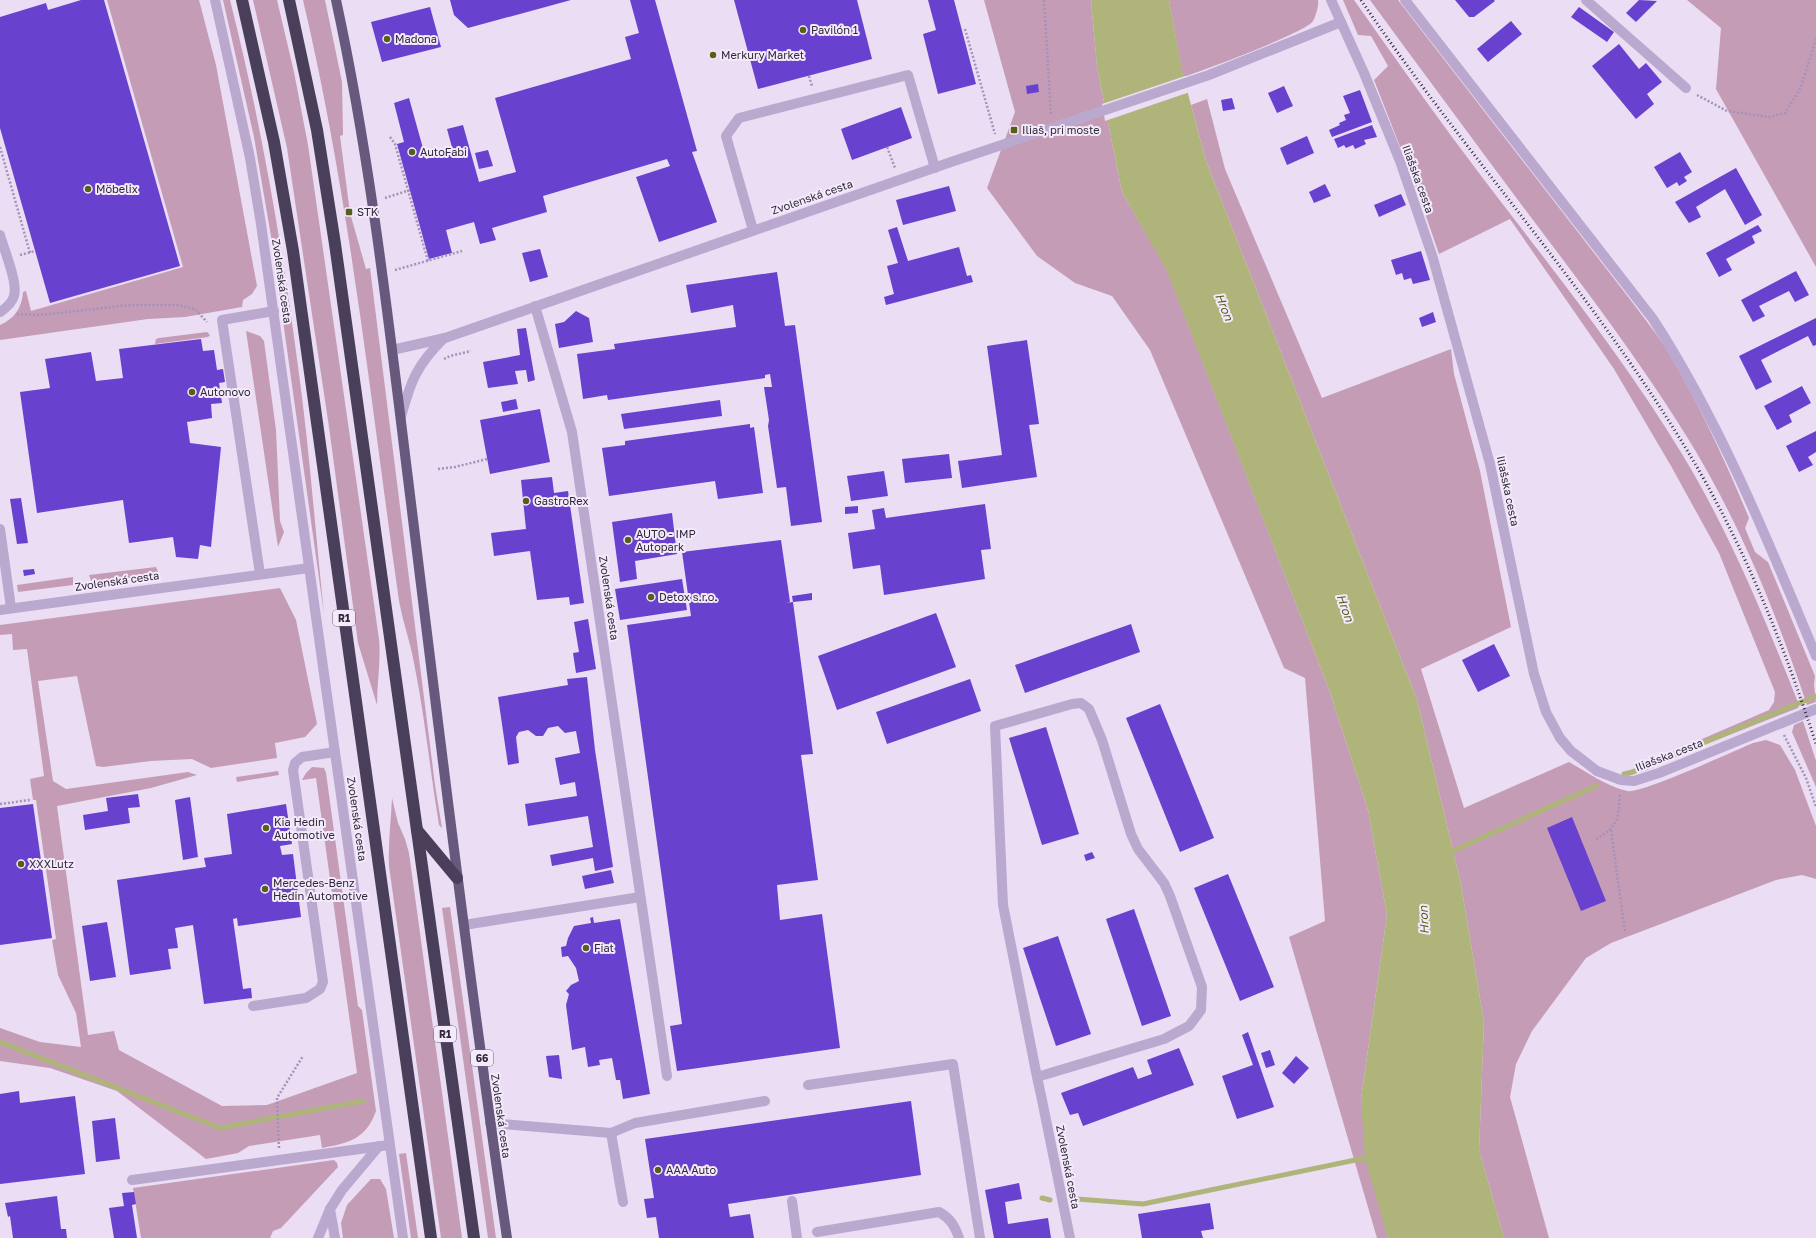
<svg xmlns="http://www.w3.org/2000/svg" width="1816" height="1238" font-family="'Golos Text',sans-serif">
	<rect width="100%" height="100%" fill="#eaddf4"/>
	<g fill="#c59cb6">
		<path d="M107 0H199L216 65 257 286 252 294 243 300 242 307 185 317 148 319 0 340V325C14 319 22 308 23 292L26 291 31 311 183 267Z"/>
		<path d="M223 0H230C260 118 281 238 297 359 309 443 315 529 324 614L272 242 254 137Z"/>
		<path d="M253 0H277L294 72 308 145 379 639C381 661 377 683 377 705L358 643 329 427 287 148Z"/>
		<path d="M303 0H325L342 82 343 135 340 136 350 213 366 269 370 268 435 785 442 828 439 825C430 771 425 717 414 663 410 640 401 617 398 594 370 395 349 195 303 0Z"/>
		<path d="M984 0H1091L1097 67 1122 192 1167 270 1330 692 1368 810 1387 915 1361 1099 1388 1238H1377L1289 937 1325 921 1305 678 1284 668 1150 350 1112 296 1075 283 1037 256 987 188 1015 112Z"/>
		<path d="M1169 0H1318C1319 5 1316 16 1313 21 1307 32 1202 71 1183 77Z"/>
		<path d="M1343 0H1354C1397 61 1440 122 1485 181 1553 270 1623 357 1682 454 1730 533 1765 619 1799 705L1798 708 1691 750 1645 771 1628 775 1626 772 1769 710 1774 702 1775 692 1719 553 1671 466 1614 369 1510 219 1439 254 1417 190 1374 80 1388 66 1371 36 1358 35Z"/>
		<path d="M1370 0H1398L1629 298C1641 314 1654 330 1665 347 1698 401 1725 460 1749 518L1745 528 1755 552 1768 562 1815 676 1814 685 1816 702 1807 705C1777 615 1741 526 1692 445 1643 365 1586 290 1530 216 1476 144 1423 72 1370 0Z"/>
		<path d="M1687 0H1816V267L1716 89 1721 28Z"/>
		<path d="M1207 99 1225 169 1322 398 1451 349 1454 374 1480 471 1511 627 1421 669 1464 808 1569 762C1587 772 1606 786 1627 791 1641 794 1734 751 1753 743L1766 740 1780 745 1795 770 1816 826V879L1802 875 1776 880 1611 943 1586 958 1532 1031 1516 1064 1510 1097 1549 1238H1504L1479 1150 1484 1022 1461 884 1417 700 1206 161 1191 105Z"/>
		<path d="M246 331 260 336 264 341 276 430 280 521 284 532 278 547Z"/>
		<path d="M207 332 210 335 208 337 155 344 156 339 159 338Z"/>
		<path d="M156 567 159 574 92 583 89 575Z"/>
		<path d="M73 577V585L18 592 17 585Z"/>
		<path d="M280 588 296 620 317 724 305 737 275 743 277 758 211 768 192 759 151 761 103 767 96 766 77 676 38 681 53 781 66 789 188 772 197 775 151 788 57 806 88 1035 114 1031 119 1050 222 1106 267 1105 357 1073 316 778 302 780 306 773 312 767 324 768 326 773 358 1006 362 1010 376 1111C366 1139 349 1143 322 1148L320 1135 249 1146 238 1153 206 1159 117 1091 50 1068 0 1061V1028L40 1042 81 1047 76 1013 58 975 52 940 56 939 36 800H33L30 779 44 776 27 649 13 650 12 634 0 635V625Z"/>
		<path d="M1803 721 1816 761V787L1792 732 1794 725Z"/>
		<path d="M278 771 279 775 237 782 236 777Z"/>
		<path d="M392 798 398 823 405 839 409 853 462 1238H441L389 866C388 843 391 821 392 798Z"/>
		<path d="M450 907 496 1238H488L442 908Z"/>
		<path d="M406 1153 418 1238H411L399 1154Z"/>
		<path d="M334 1160 337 1163 338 1167 281 1228 273 1231 270 1238H141L133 1188Z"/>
		<path d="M371 1179H380L386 1189 394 1238H343L341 1223 347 1205Z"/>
	</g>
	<path fill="#afb47a" d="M1091 0H1169L1183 75 1206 161 1417 700 1461 884 1484 1022 1479 1150 1504 1238H1388L1365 1158 1361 1099 1387 915 1368 810 1330 692 1167 271 1122 192 1097 67Z"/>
	<path fill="#eaddf4" d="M1185 76 1190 92 1105 121 1102 104Z"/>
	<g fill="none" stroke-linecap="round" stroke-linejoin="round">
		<g stroke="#afb47a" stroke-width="5">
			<path d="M1624 774 1633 772 1816 696"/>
			<path d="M1448 853 1596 786"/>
			<path d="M0 1042 220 1128 363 1101"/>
			<path d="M1042 1198 1050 1200"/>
			<path d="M1077 1199 1143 1204 1365 1158 1371 1160"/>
		</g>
	</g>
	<g fill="#6841ce">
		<path d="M81 0H104L180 266 50 303 0 128V17L46 3 48 10Z"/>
		<path d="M450 0H571L468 28 454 15Z"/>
		<path d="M630 0H655L697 151 692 152 717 222 659 242 636 177 670 166 667 159 543 196 547 212 492 228 496 240 480 244 474 222 446 230 452 253 429 259 397 144 404 142 394 103 409 98 426 159 453 151 447 129 463 125 479 182 516 172 495 98 631 59 625 37 639 33Z"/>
		<path d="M734 0H857L872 59 758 89Z"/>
		<path d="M928 0H954L976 84 938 94 923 34 936 30Z"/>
		<path d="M1455 0H1494L1495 1 1474 17H1469Z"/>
		<path d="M1639 0 1657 1 1636 22 1626 13Z"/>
		<path d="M430 7 441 47 382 62 371 22Z"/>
		<path d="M1579 7 1614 32 1607 42 1571 17Z"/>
		<path d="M1511 21 1522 34 1488 62 1477 49Z"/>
		<path d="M1619 44 1639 69 1646 63 1662 82 1647 94 1654 104 1636 119 1592 66Z"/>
		<path d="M1038 84 1039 92 1027 94 1026 86Z"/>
		<path d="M1284 86 1293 106 1277 113 1268 93Z"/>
		<path d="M1360 90 1372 122 1332 137 1329 130 1340 125 1339 123 1346 120 1344 115 1350 113 1343 96Z"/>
		<path d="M1232 98 1235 109 1223 111 1221 100Z"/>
		<path d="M901 107 912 138 852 160 841 129Z"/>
		<path d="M1372 125 1377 137 1364 140 1366 144 1355 149 1353 145 1346 148 1344 145 1338 148 1334 139Z"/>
		<path d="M1307 136 1314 153 1287 165 1280 148Z"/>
		<path d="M488 150 493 166 479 169 475 153Z"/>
		<path d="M1680 152 1692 172 1684 177 1687 181 1679 186 1677 182 1667 188 1654 167Z"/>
		<path d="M1736 168 1762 215 1745 225 1725 189 1696 207 1701 217 1689 223 1675 202Z"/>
		<path d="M1325 184 1331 196 1314 203 1309 192Z"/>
		<path d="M949 186 956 211 903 225 896 200Z"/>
		<path d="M1401 194 1406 205 1379 217 1374 205Z"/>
		<path d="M1758 225 1762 231 1752 236 1755 243 1726 259 1732 270 1719 277 1706 253Z"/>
		<path d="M897 227 908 261 959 247 967 276 971 275 973 282 886 305 884 297 894 294 887 266 898 263 888 230Z"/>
		<path d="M540 249 548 277 530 282 522 253Z"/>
		<path d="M1421 251 1430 280 1413 284 1411 278 1404 280 1402 273 1396 275 1391 260Z"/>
		<path d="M1796 271 1809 295 1795 302 1789 291 1759 306 1765 316 1753 322 1741 300Z"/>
		<path d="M777 272 785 326 795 325 822 522 791 526 786 487 777 488 768 426 769 420 764 387H772L770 374 765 375V378L608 400 607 395 583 399 577 354 615 349 614 344 736 327 733 305 691 313 686 285Z"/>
		<path d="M576 311 589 318 593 342 559 348 555 324 564 322Z"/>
		<path d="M1433 312 1436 322 1422 327 1419 318Z"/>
		<path d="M1816 318V345L1813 346 1808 336 1761 360 1772 382 1756 390 1739 356Z"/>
		<path d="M526 328 535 380 528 382 526 370 515 371 518 384 488 388 483 362 520 355 517 329Z"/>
		<path d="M201 339 203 351 214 350 217 370 223 369 225 382 219 383 222 403 211 404 212 418 187 422 190 443 221 447 211 547 200 545 198 559 176 557 173 537 129 543 123 500 37 513 20 392 50 388 45 359 91 352 96 381 123 378 119 349Z"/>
		<path d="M1027 340 1039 424 1029 425 1037 477 962 488 958 461 1002 455 987 346Z"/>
		<path d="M1802 386 1811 403 1789 415 1792 422 1777 430 1764 406Z"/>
		<path d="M516 399 518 409 503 412 501 402Z"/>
		<path d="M720 400 722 416 624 429 621 414Z"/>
		<path d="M540 409 550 462 490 474 480 420Z"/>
		<path d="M750 424V428L754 427 763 493 718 499 715 481 609 496 602 448 625 445V441Z"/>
		<path d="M1816 431V452L1808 457 1813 465 1799 472 1786 446Z"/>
		<path d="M949 454 952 478 905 483 902 459Z"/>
		<path d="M884 471 888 496 851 501 847 476Z"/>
		<path d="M552 477 554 493 568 491 584 603 570 605 569 597 537 600 530 551 494 556 491 533 526 529 521 480Z"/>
		<path d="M21 498 28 543 17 544 10 499Z"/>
		<path d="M985 504 991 549 981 550 985 579 884 595 880 565 853 569 848 533 875 529 872 510 884 508 886 518Z"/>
		<path d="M858 506V513L845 514V507Z"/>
		<path d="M672 513 677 554 635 561 637 579 620 582 612 522Z"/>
		<path d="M781 540 790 602 785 603 793 602 813 754 801 755 818 880 777 885 780 920 822 914 840 1048 677 1071 670 1026 682 1024 627 625 691 616 682 552Z"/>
		<path d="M34 569 35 574 24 576 23 570Z"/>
		<path d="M682 579 687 610 620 620 615 589Z"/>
		<path d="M812 593V600L793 602 792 596Z"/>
		<path d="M936 613 956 667 837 710 818 656Z"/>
		<path d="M588 619 596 669 576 673 573 653 579 652 574 622Z"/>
		<path d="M1131 624 1140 652 1025 693 1015 665Z"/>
		<path d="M1494 644 1510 676 1478 692 1462 660Z"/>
		<path d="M587 677 595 750 613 867 595 871 593 858 552 866 550 855 593 847 588 816 528 826 525 804 577 796 575 782 560 785 555 758 580 753 576 731 565 733 558 726 548 728 543 736H536L528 730 519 732 516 737 519 763 508 765 498 697 568 685 567 679Z"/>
		<path d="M970 679 981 711 887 744 876 712Z"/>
		<path d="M1160 704 1214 838 1180 852 1126 718Z"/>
		<path d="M1046 727 1079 834 1042 845 1009 738Z"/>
		<path d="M138 794 140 807 128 808 130 823 85 830 83 815 108 811 106 798Z"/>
		<path d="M190 797 198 857 183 860 175 800Z"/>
		<path d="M33 804 52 938 0 945V808Z"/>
		<path d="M286 804 292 844 280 846 282 855 293 854 301 917 238 926 237 918 233 919 243 989 251 988 252 998 204 1004 193 925 175 928 178 948 168 949 171 969 130 975 117 880 206 867 204 858 232 854 227 814Z"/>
		<path d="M1572 817 1606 901 1581 911 1547 828Z"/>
		<path d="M1092 852 1095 858 1086 861 1084 855Z"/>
		<path d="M611 870 614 883 585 889 582 876Z"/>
		<path d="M1228 874 1274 987 1240 1001 1194 888Z"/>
		<path d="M1134 909 1171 1016 1142 1026 1106 919Z"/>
		<path d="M593 917 594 923 620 919 650 1094 623 1099 620 1080H616L612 1058 599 1060 600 1065 588 1067 585 1047 572 1050 566 1005 569 994 566 991 571 985 579 981 576 968 568 956 562 957 561 947 566 946 568 938 574 926 591 923 590 918Z"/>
		<path d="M107 922 116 977 90 981 82 926Z"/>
		<path d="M1058 936 1091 1034 1056 1046 1023 948Z"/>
		<path d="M1248 1032 1274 1107 1237 1119 1222 1076 1253 1065 1242 1035Z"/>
		<path d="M1179 1048 1194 1085 1083 1126 1078 1113 1070 1115 1061 1093 1133 1067 1138 1079 1152 1074 1147 1060Z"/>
		<path d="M1270 1050 1275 1065 1266 1068 1261 1053Z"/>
		<path d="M559 1055 562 1079 549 1077 546 1056Z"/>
		<path d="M1296 1056 1309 1068 1294 1084 1282 1073Z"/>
		<path d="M19 1091 20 1103 75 1096 85 1174 0 1184V1094Z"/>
		<path d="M911 1101 921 1175 728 1204 730 1217 750 1214 754 1238H659L656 1217 647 1218 644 1199 654 1198 645 1139Z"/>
		<path d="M115 1118 120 1159 96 1162 92 1121Z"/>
		<path d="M1019 1183 1022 1199 1005 1202 1008 1224 1048 1218 1051 1238H994L985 1190Z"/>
		<path d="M134 1192 136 1204 132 1205 137 1238H114L109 1208 124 1206 122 1193Z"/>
		<path d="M57 1196 61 1229H66L67 1238H13L10 1216 8 1217 5 1203Z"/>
		<path d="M1210 1203 1214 1229 1201 1231 1203 1238H1142L1138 1214Z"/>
	</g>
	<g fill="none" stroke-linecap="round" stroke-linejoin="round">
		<g stroke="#a492ba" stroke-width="2.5" stroke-dasharray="2 2" stroke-linecap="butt">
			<path d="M1044 0 1051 115"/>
			<path d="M965 29 995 134"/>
			<path d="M809 76 812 86"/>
			<path d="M1697 95 1727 111 1769 117 1785 113 1801 87 1816 39"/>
			<path d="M390 137 395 144 428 261"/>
			<path d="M0 147 30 253"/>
			<path d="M887 147 895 168"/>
			<path d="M385 198 410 190"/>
			<path d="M20 255 35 251"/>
			<path d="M395 270 462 251"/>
			<path d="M17 314 40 315 130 305H177L195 309 207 322"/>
			<path d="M444 359 450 356 471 351"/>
			<path d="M438 469 455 467 487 459"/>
			<path d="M610 607 618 606"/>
			<path d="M1784 735 1806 778 1816 807"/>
			<path d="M0 804 30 800"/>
			<path d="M1611 830 1625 932"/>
			<path d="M1596 839C1620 825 1618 819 1620 793"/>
			<path d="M279 1148 277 1098 303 1056"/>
		</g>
		<g stroke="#baa8ce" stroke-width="10">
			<path d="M215 0 250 158 261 224 403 1238"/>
			<path d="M1331 0 1364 73 1400 161 1432 255 1490 464 1534 674 1546 712 1560 738 1571 751 1597 771 1621 780 1634 781 1659 773 1816 709"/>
			<path d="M1405 0 1653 319C1721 424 1768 541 1816 656"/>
			<path d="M1586 0 1686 88"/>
			<path d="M753 230 726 136 739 118 908 75 935 168"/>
			<path d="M0 235C4 250 18 282 14 296 12 303 6 308 0 312"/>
			<path d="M535 306 572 432 667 1076"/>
			<path d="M392 350 445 338 951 162 1209 75 1341 22"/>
			<path d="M401 417C411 380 417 365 444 338"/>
			<path d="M0 529 11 608"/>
			<path d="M260 574 222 320 274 311"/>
			<path d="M0 610 309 568"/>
			<path d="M464 925 640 897"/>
			<path d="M253 1006 306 998 320 989 323 982 293 770 295 763 302 757 335 752"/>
			<path d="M1037 1077 1164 1039 1189 1026 1201 1010 1202 987 1170 896 1164 883 1138 849 1131 834 1102 740 1089 709 1081 703 1072 704 995 726 1003 905 1037 1077 1042 1100 1070 1238"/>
			<path d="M808 1085 953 1064 980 1238"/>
			<path d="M490 1123 611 1133 623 1202"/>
			<path d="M611 1133 635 1123 765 1101"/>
			<path d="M132 1180 389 1145"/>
			<path d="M792 1201 797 1238"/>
			<path d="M330 1209 335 1238"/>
			<path d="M817 1232 939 1212C950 1218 955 1226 959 1238"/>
			<path d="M318 1238 330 1209 342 1190 379 1146"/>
		</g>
		<path stroke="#66597d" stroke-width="10" d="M336 0C372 166 390 335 411 503 441 748 471 993 507 1238"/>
		<g stroke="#493f5b" stroke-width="12">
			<path d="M242 0 274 142 293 251 431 1238"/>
			<path d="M289 0 317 130 335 244 474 1238"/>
			<path d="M417 830 457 878"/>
		</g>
		<path stroke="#2f293a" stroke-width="3" stroke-dasharray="1 3" stroke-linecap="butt" d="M1361 0C1463 151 1587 287 1682 442 1740 536 1782 639 1816 744"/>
	</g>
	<g fill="#585f1b" stroke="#f4eafb" stroke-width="1.5">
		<circle cx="803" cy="30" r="4"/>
		<circle cx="387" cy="39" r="4"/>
		<circle cx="713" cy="55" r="4"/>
		<rect x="1010" y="126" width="8" height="8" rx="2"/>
		<circle cx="412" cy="152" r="4"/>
		<circle cx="88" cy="189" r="4"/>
		<rect x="345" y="208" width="8" height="8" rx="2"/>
		<circle cx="192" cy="392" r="4"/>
		<circle cx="526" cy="501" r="4"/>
		<circle cx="628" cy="540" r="4"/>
		<circle cx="651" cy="597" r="4"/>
		<circle cx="266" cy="828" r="4"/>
		<circle cx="21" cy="864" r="4"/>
		<circle cx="265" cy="889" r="4"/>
		<circle cx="586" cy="948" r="4"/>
		<circle cx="658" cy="1170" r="4"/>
	</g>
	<g text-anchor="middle" stroke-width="4" stroke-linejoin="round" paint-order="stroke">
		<g fill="#f4eafb" stroke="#6a6374" stroke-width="1">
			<rect x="333" y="610" width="22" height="16" rx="3"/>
			<rect x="434" y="1026" width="22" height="16" rx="3"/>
			<rect x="471" y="1050" width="22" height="16" rx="3"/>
		</g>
		<g font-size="10" font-weight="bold" fill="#2f293a">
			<text x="344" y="622">R1</text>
			<text x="445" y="1038">R1</text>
			<text x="482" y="1062">66</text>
		</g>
		<g font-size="11" fill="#2f293a" stroke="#f4eafb" text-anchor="start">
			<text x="811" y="34">Pavilón 1</text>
			<text x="395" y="43">Madona</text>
			<text x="721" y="59">Merkury Market</text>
			<text x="1022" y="134">Iliaš, pri moste</text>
			<text x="420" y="156">AutoFabi</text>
			<text x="96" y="193">Möbelix</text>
			<text x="357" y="216">STK</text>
			<text x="200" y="396">Autonovo</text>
			<text x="534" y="505">GastroRex</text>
			<text x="636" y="538">AUTO - IMP<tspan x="636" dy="13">Autopark</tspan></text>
			<text x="659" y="601">Detox s.r.o.</text>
			<text x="274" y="826">Kia Hedin<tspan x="274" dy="13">Automotive</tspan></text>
			<text x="29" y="868">XXXLutz</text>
			<text x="273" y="887">Mercedes-Benz<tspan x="273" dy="13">Hedin Automotive</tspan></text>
			<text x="594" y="952">Fiat</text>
			<text x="666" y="1174">AAA Auto</text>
		</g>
		<g font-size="11" fill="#2f293a" stroke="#f4eafb">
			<text transform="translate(1418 179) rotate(70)" y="4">Iliašska cesta</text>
			<text transform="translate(812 197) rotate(-19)" y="4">Zvolenská cesta</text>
			<text transform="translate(282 281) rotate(82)" y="4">Zvolenská cesta</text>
			<text transform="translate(1508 491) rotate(78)" y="4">Iliašska cesta</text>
			<text transform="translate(117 581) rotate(-8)" y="4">Zvolenská cesta</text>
			<text transform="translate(609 598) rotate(82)" y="4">Zvolenská cesta</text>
			<text transform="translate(1669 755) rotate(-21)" y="4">Iliašska cesta</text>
			<text transform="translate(357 819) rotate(82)" y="4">Zvolenská cesta</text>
			<text transform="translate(501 1116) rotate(82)" y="4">Zvolenská cesta</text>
			<text transform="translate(1068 1167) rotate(79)" y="4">Zvolenská cesta</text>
		</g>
		<g font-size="12" font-style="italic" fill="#585f1b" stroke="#f4eafb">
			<text transform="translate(1224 307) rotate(68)" y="4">Hron</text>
			<text transform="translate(1345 608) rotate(70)" y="4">Hron</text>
			<text transform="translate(1424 920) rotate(-93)" y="4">Hron</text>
		</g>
	</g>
</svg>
